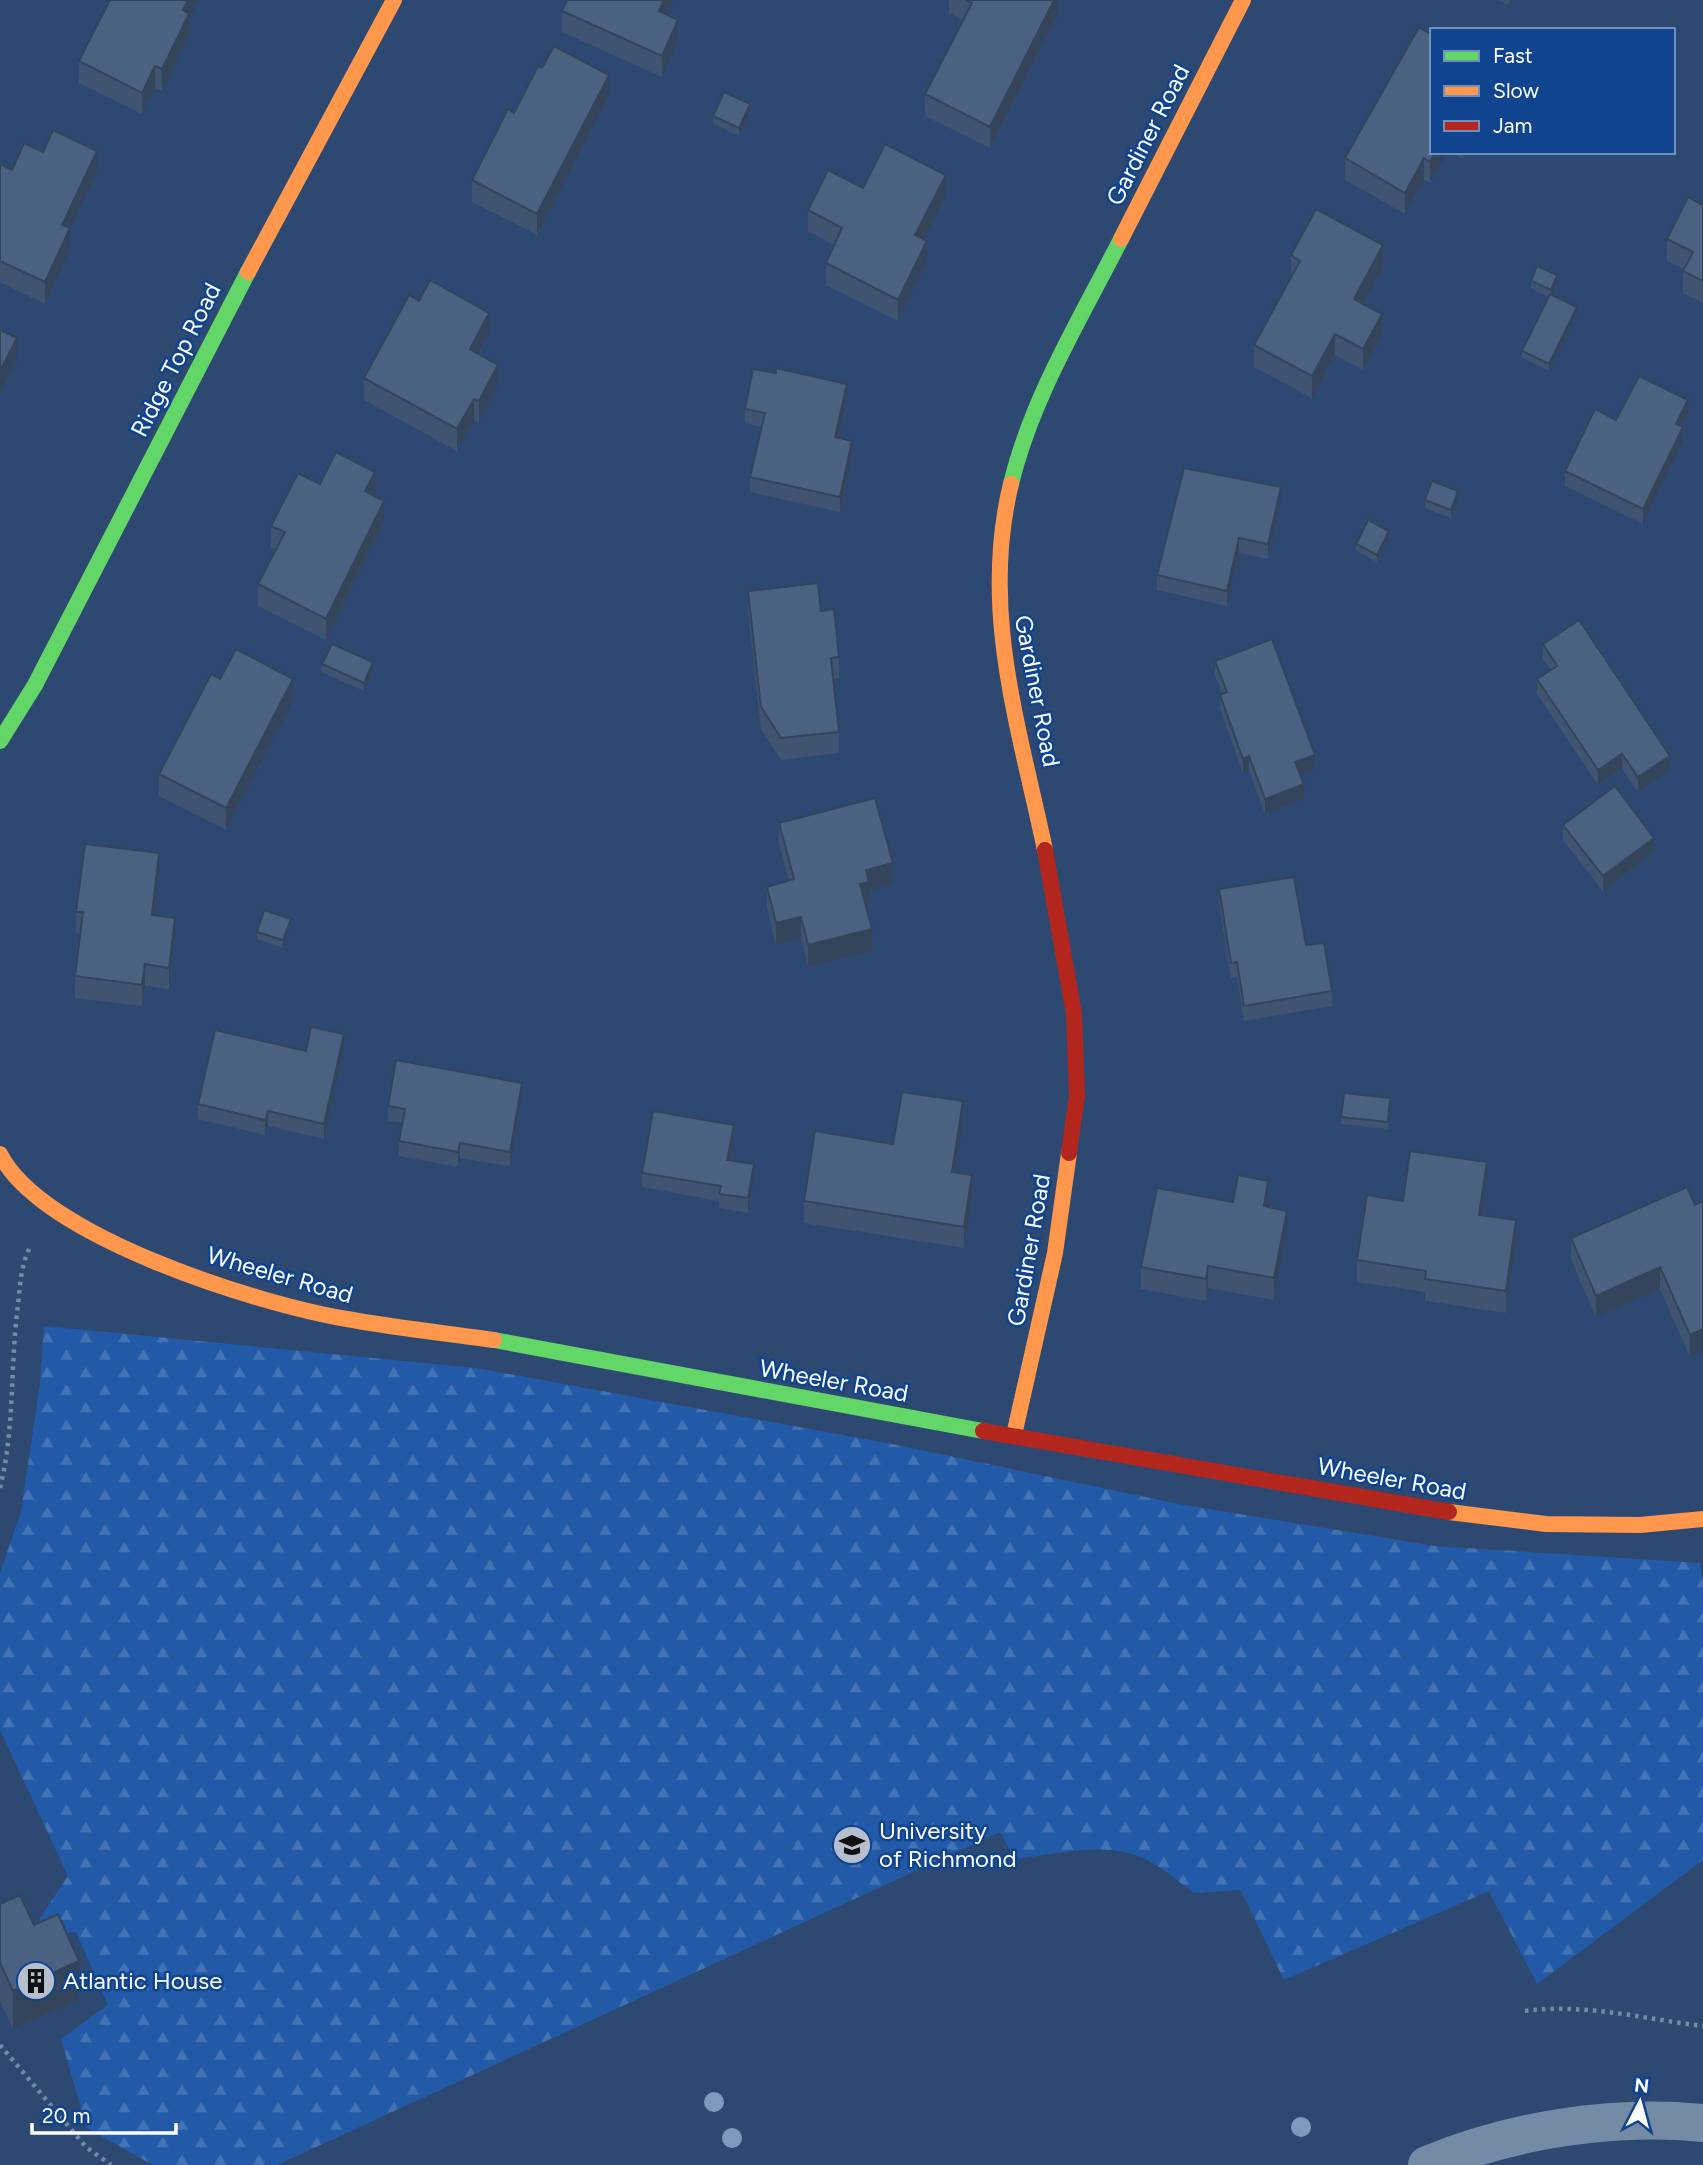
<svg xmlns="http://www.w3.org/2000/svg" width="1703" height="2165" font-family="Figtree,sans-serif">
	<defs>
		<pattern id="forest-firs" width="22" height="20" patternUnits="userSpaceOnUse" patternTransform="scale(1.75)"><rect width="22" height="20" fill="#235aa7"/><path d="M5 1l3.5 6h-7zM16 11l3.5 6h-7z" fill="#4473b4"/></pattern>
	</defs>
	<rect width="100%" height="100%" fill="#2d4972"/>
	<path fill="url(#forest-firs)" d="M44 1326 476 1368 897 1445 1184 1505 1435 1546 1700 1563 1703 1585V1860L1537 1984 1489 1891 1284 1980 1241 1890 1194 1893C1175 1879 1153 1859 1129 1853 1094 1844 1050 1855 1015 1859L1000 1832 277 2165H153L87 2128 61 2039 108 2005 76 1932 45 1936 40 1918 68 1876 0 1730V1573L21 1512 40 1384Z"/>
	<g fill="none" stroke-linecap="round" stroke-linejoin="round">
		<g stroke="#748aa5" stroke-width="4.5" stroke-dasharray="3.5 5" stroke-linecap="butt">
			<path d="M0 1488C15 1428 10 1366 18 1305 20 1285 21 1265 30 1247"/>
			<path d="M1525 2011C1584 2003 1645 2019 1703 2026"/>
			<path d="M0 2045 86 2147 111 2165"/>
		</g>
		<path stroke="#748aa5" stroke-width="38" d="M1427 2165C1511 2130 1612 2114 1703 2123"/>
		<g stroke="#63d668" stroke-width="16">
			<path d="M1011 484C1032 397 1081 318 1121 239"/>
			<path d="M0 741 35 685 248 272"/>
			<path d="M494 1340 983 1431"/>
		</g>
		<g stroke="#ff974d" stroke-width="16">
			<path d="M1121 239 1243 0"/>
			<path d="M248 272 394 0"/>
			<path d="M1011 484C980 610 1019 726 1045 850"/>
			<path d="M0 1154C42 1237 258 1304 347 1319 396 1328 445 1333 494 1340"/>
			<path d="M1014 1435 1055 1253 1069 1153"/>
			<path d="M1449 1512 1546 1524 1640 1525 1703 1519"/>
		</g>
		<g stroke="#b3261e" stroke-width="16">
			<path d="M1045 850 1074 1014 1077 1096 1069 1153"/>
			<path d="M983 1431 1449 1512"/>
		</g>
	</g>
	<g fill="#7e99be">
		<circle cx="714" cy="2102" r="10"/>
		<circle cx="1301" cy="2127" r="10"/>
		<circle cx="732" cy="2138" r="10"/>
	</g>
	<g fill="#405370">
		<path d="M949 0H1058V15L990 148 925 116V94L963 20 949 13Z"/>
		<path d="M1498 0H1510L1508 5Z"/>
		<path d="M562 11 667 15 678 42 662 77 562 32Z"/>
		<path d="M189 19V35L162 91 155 88 142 114 79 83V61Z"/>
		<path d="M1432 35 1430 183 1424 180 1405 214 1345 180V158Z"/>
		<path d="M609 96 537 235 472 202V180L514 113Z"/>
		<path d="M750 112 739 136 713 123V116Z"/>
		<path d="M43 152 97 172 70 229V250L45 304 0 282V164L12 170Z"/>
		<path d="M1451 152H1466L1462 159Z"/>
		<path d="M863 188 946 196 924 239 927 262 898 321 826 285V263L834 245 808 231V210Z"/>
		<path d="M1703 205V303L1683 293V271L1684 269 1667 261V239Z"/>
		<path d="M1291 255 1383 267 1363 304 1382 336 1363 370 1335 355 1312 398 1254 367V345L1291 277Z"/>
		<path d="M1531 281 1557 283 1552 295 1577 314 1549 371 1522 358V351L1549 297 1531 288Z"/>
		<path d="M419 301 489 334 479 354 498 386 479 423 474 420 457 451 364 400V378Z"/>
		<path d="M847 399 838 438 852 456 840 512 750 492V477L761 427 745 423V409Z"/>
		<path d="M1688 415 1682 427 1683 442 1643 524 1565 486V471L1616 420Z"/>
		<path d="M320 484 375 494 374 496 384 523 326 640 258 606V584L276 550 271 548V526Z"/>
		<path d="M1458 498 1451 518 1425 508V500Z"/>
		<path d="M1281 502 1268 559 1239 553 1227 606 1157 590V575Z"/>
		<path d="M1389 538 1377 562 1356 551V544Z"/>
		<path d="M748 591 821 611 839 657V678L833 679 839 732V753L781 760 761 729 748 613Z"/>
		<path d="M1543 644 1670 770 1638 792 1622 769 1598 785 1537 694V679L1551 670 1543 659Z"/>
		<path d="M1215 661 1315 770 1300 775 1304 799 1265 814 1249 771 1243 773 1220 709V695L1222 694 1215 675Z"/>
		<path d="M322 664 373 670 364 691 322 672Z"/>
		<path d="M293 701 226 830 159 796V774Z"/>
		<path d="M779 823 893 885 869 891V903L865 904 872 951 808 967 801 938 776 945 767 908V887L789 881 779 844Z"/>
		<path d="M1563 825 1654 852 1603 891 1563 840Z"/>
		<path d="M159 875 154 915 175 940 169 989 145 986 142 1006 75 998V976L80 934 76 933V912Z"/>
		<path d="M1219 889 1306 945 1332 991V1006L1244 1021 1237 977 1231 978 1219 904Z"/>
		<path d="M291 926 283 948 257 939V932Z"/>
		<path d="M344 1049 324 1139 268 1126 265 1135 198 1119V1104L306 1051Z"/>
		<path d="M522 1098 510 1166 460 1158 458 1167 399 1156V1141L402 1123 388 1121V1106Z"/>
		<path d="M1390 1106 1388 1129 1341 1124V1117Z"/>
		<path d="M963 1123 955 1172 972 1197 964 1248 804 1223V1201L893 1144Z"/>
		<path d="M734 1140 730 1160 754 1179 748 1213 719 1208V1201L642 1187V1173Z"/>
		<path d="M1487 1184 1482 1215 1516 1242 1506 1313 1425 1301V1292L1357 1282V1260L1403 1201Z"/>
		<path d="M1233 1202 1268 1203 1267 1207 1287 1233 1274 1300 1208 1288 1206 1301 1141 1289V1267Z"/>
		<path d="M1695 1205 1690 1357 1660 1289 1596 1317 1571 1260V1238Z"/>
		<path d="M0 1904 34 1925 79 1999 13 2029 0 2001Z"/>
	</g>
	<g fill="#34445b">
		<path d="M188 0H199L189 19V35L162 91V69L183 10Z"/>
		<path d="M664 0H674L659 33V11Z"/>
		<path d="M1054 0H1058V15L990 148V127Z"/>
		<path d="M678 20V42L662 77V56Z"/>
		<path d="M155 66V88L142 114V93Z"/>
		<path d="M609 75V96L537 235V214Z"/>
		<path d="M750 104V112L739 136V128Z"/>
		<path d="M97 151V172L70 229V250L45 304V282L62 225Z"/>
		<path d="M1435 152H1448L1430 183V162Z"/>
		<path d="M1424 158V180L1405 214V193Z"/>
		<path d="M946 175V196L915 256V235Z"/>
		<path d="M927 241V262L898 321V300Z"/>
		<path d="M1383 245V267L1354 321V299Z"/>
		<path d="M1557 275V283L1551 297V290Z"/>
		<path d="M1577 307V314L1549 371V364Z"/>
		<path d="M489 313V334L470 370V349Z"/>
		<path d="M1382 314V336L1363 370V349Z"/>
		<path d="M1335 334V355L1312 398V376Z"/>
		<path d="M17 338V360L0 393V371Z"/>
		<path d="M498 365V386L479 423V401Z"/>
		<path d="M847 384V399L835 452V437Z"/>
		<path d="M474 399V420L457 451V429Z"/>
		<path d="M1688 400V415L1676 439V424Z"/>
		<path d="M1683 427V442L1643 524V509Z"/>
		<path d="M852 441V456L840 512V497Z"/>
		<path d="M375 472V494L365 513V491Z"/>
		<path d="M1281 487V502L1268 559V544Z"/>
		<path d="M1458 491V498L1451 518V510Z"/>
		<path d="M384 501V523L326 640V619Z"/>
		<path d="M1389 531V538L1377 562V555Z"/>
		<path d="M1239 538V553L1227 606V591Z"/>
		<path d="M373 662V670L364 691V683Z"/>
		<path d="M293 679V701L226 830V808Z"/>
		<path d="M1622 754V769L1598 785V770Z"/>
		<path d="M1315 755V770L1295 777V762Z"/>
		<path d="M1249 756V771L1243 773V759Z"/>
		<path d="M1670 756V770L1638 792V777Z"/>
		<path d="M1304 784V799L1265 814V799Z"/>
		<path d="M1654 838V852L1603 891V876Z"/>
		<path d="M159 853V875L152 936V915Z"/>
		<path d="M893 863V885L869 891V903L860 906V884L866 870Z"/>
		<path d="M801 917V938L776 945V923Z"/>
		<path d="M175 918V940L169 989V968Z"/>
		<path d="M291 919V926L283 948V940Z"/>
		<path d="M872 929V951L808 967V945Z"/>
		<path d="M145 964V986L142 1006V985Z"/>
		<path d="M344 1034V1049L324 1139V1124Z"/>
		<path d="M522 1083V1098L510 1166V1152Z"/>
		<path d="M963 1101V1123L952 1194V1172Z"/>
		<path d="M268 1111V1126L265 1135V1120Z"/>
		<path d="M734 1125V1140L727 1175V1160Z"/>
		<path d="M460 1143V1158L458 1167V1152Z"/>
		<path d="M1487 1162V1184L1479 1236V1215Z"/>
		<path d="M754 1164V1179L748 1213V1198Z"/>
		<path d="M972 1175V1197L964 1248V1227Z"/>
		<path d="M1268 1181V1203L1264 1228V1206Z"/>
		<path d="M1287 1211V1233L1274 1300V1278Z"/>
		<path d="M1516 1220V1242L1506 1313V1291Z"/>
		<path d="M1208 1266V1288L1206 1301V1279Z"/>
		<path d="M1660 1267V1289L1596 1317V1296Z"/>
		<path d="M1703 1329V1351L1690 1357V1335Z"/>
		<path d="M79 1961V1999L13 2029V1991Z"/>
	</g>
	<g fill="#4b6182" stroke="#34445b" stroke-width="2">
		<path d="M110 0H188L183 10 189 14 162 69 155 66 142 93 79 61Z"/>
		<path d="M567 0H664L659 11 678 20 662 56 562 11Z"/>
		<path d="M966 0H1054L990 127 925 94 972 3Z"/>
		<path d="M1419 27 1432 35V152H1435L1430 162 1424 158 1405 193 1345 158Z"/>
		<path d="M554 46 609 75 537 214 472 180 508 109 514 113 538 66 542 68Z"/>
		<path d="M724 92 750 104 739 128 713 116Z"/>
		<path d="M53 130 97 151 62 225 70 228 45 282 0 261V164L12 170 24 143 43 152Z"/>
		<path d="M885 144 946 175 915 235 927 241 898 300 826 263 842 228 808 210 828 170 863 188Z"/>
		<path d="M1688 197 1703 205V281L1683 271 1693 252 1667 239Z"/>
		<path d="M1316 209 1383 245 1354 299 1382 314 1363 349 1335 334 1312 376 1254 345 1300 261 1291 255Z"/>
		<path d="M1537 266 1557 275 1551 290 1531 281Z"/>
		<path d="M430 280 489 313 470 349 498 365 479 401 474 399 457 429 364 378 409 295 419 301Z"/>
		<path d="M1550 294 1577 307 1549 364 1522 351Z"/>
		<path d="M0 330 17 338 0 371Z"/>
		<path d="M776 368 847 384 835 437 852 441 840 497 750 477 765 413 745 409 753 369 776 373Z"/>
		<path d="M1639 376 1688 400 1676 424 1683 427 1643 509 1565 471 1595 409 1616 420Z"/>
		<path d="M336 452 375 472 365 491 384 501 326 619 258 584 285 532 271 526 298 473 320 484Z"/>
		<path d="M1184 468 1281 487 1268 544 1239 538 1227 591 1157 575Z"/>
		<path d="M1432 481 1458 491 1451 510 1425 500Z"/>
		<path d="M1368 520 1389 531 1377 555 1356 544Z"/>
		<path d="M818 583 821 611 834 609 839 657 831 658 839 732 781 738 761 707 748 591Z"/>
		<path d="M1579 620 1670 756 1638 777 1622 754 1598 770 1537 679 1557 666 1543 644Z"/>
		<path d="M1272 639 1315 755 1295 762 1304 784 1265 799 1249 756 1243 759 1220 695 1227 692 1215 661Z"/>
		<path d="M332 644 373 662 364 683 322 664Z"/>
		<path d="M236 649 293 679 226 808 159 774 211 674 220 679Z"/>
		<path d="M1615 786 1654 838 1603 876 1563 825Z"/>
		<path d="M875 798 893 863 866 870 869 882 860 884 872 929 808 945 801 917 776 923 767 887 794 879 779 823Z"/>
		<path d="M85 844 159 853 152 915 175 918 169 968 145 964 142 985 75 976 83 912H76Z"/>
		<path d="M1294 877 1306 945 1324 943 1332 991 1244 1006 1237 962 1231 963 1219 889Z"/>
		<path d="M264 910 291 919 283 940 257 932Z"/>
		<path d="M311 1027 344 1034 324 1124 268 1111 265 1120 198 1104 215 1030 306 1051Z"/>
		<path d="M396 1060 522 1083 510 1152 460 1143 458 1152 399 1141 405 1109 388 1106Z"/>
		<path d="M902 1092 963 1101 952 1172 972 1175 964 1227 804 1201 815 1131 893 1144Z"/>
		<path d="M1344 1093 1390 1098 1388 1122 1341 1117Z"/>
		<path d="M653 1111 734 1125 727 1160 754 1164 748 1198 719 1194 721 1186 642 1173Z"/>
		<path d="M1410 1151 1487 1162 1479 1215 1516 1220 1506 1291 1425 1279 1426 1271 1357 1260 1367 1195 1403 1201Z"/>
		<path d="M1238 1175 1268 1181 1264 1206 1287 1211 1274 1278 1208 1266 1206 1279 1141 1267 1157 1188 1233 1202Z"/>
		<path d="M1687 1187 1695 1205 1703 1201V1329L1690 1335 1660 1267 1596 1296 1571 1238Z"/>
		<path d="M20 1895 34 1925 58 1914 79 1961 13 1991 0 1963V1904Z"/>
	</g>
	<defs>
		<g id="university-disc" transform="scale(2.0125)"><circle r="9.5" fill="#b6bfce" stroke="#10448f"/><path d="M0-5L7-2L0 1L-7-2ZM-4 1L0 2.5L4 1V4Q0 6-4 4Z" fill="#111"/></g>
		<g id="building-disc" transform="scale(2.0125)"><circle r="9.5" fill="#b6bfce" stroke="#10448f"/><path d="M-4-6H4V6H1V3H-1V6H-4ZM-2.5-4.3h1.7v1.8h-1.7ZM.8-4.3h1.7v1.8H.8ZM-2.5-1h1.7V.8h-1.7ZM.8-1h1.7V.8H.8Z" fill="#111"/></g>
	</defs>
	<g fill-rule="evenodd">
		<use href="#university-disc" x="852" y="1845"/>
		<use href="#building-disc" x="36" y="1981"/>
	</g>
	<g text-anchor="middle" stroke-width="5" stroke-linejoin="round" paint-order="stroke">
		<g font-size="24" fill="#fff" stroke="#10448f">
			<text transform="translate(1148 135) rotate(-63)" y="8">Gardiner Road</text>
			<text transform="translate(176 360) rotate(-63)" y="8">Ridge Top Road</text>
			<text transform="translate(1037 691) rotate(79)" y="8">Gardiner Road</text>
			<text transform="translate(1029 1250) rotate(-80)" y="8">Gardiner Road</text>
			<text transform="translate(280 1275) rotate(16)" y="8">Wheeler Road</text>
			<text transform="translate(834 1381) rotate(10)" y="8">Wheeler Road</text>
			<text transform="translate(1392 1479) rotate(10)" y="8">Wheeler Road</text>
		</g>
		<g font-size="24" fill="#fff" stroke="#10448f" text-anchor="start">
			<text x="879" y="1839">University<tspan x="879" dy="28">of Richmond</tspan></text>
			<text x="63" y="1989">Atlantic House</text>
		</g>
	</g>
	<rect x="1430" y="28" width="245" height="126" fill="#10448f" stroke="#708fbc" stroke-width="2"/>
	<rect x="1444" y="51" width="35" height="10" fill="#63d668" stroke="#708fbc" stroke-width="2"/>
	<text x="1493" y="63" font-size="21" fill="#ffffff">Fast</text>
	<rect x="1444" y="86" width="35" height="10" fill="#ff974d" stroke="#708fbc" stroke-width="2"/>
	<text x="1493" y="98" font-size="21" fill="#ffffff">Slow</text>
	<rect x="1444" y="121" width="35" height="10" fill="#b3261e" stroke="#708fbc" stroke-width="2"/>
	<text x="1493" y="133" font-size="21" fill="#ffffff">Jam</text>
	<g transform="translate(1640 2102) rotate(6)" stroke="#10448f" stroke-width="5" paint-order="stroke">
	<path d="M0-5L12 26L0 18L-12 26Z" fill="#ffffff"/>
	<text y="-10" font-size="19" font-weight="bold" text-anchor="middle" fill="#ffffff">N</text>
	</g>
	<path d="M32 2123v10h144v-10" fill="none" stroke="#ffffff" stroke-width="3.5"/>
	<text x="42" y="2123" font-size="21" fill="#ffffff" stroke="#10448f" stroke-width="5" paint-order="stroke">20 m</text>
</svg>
